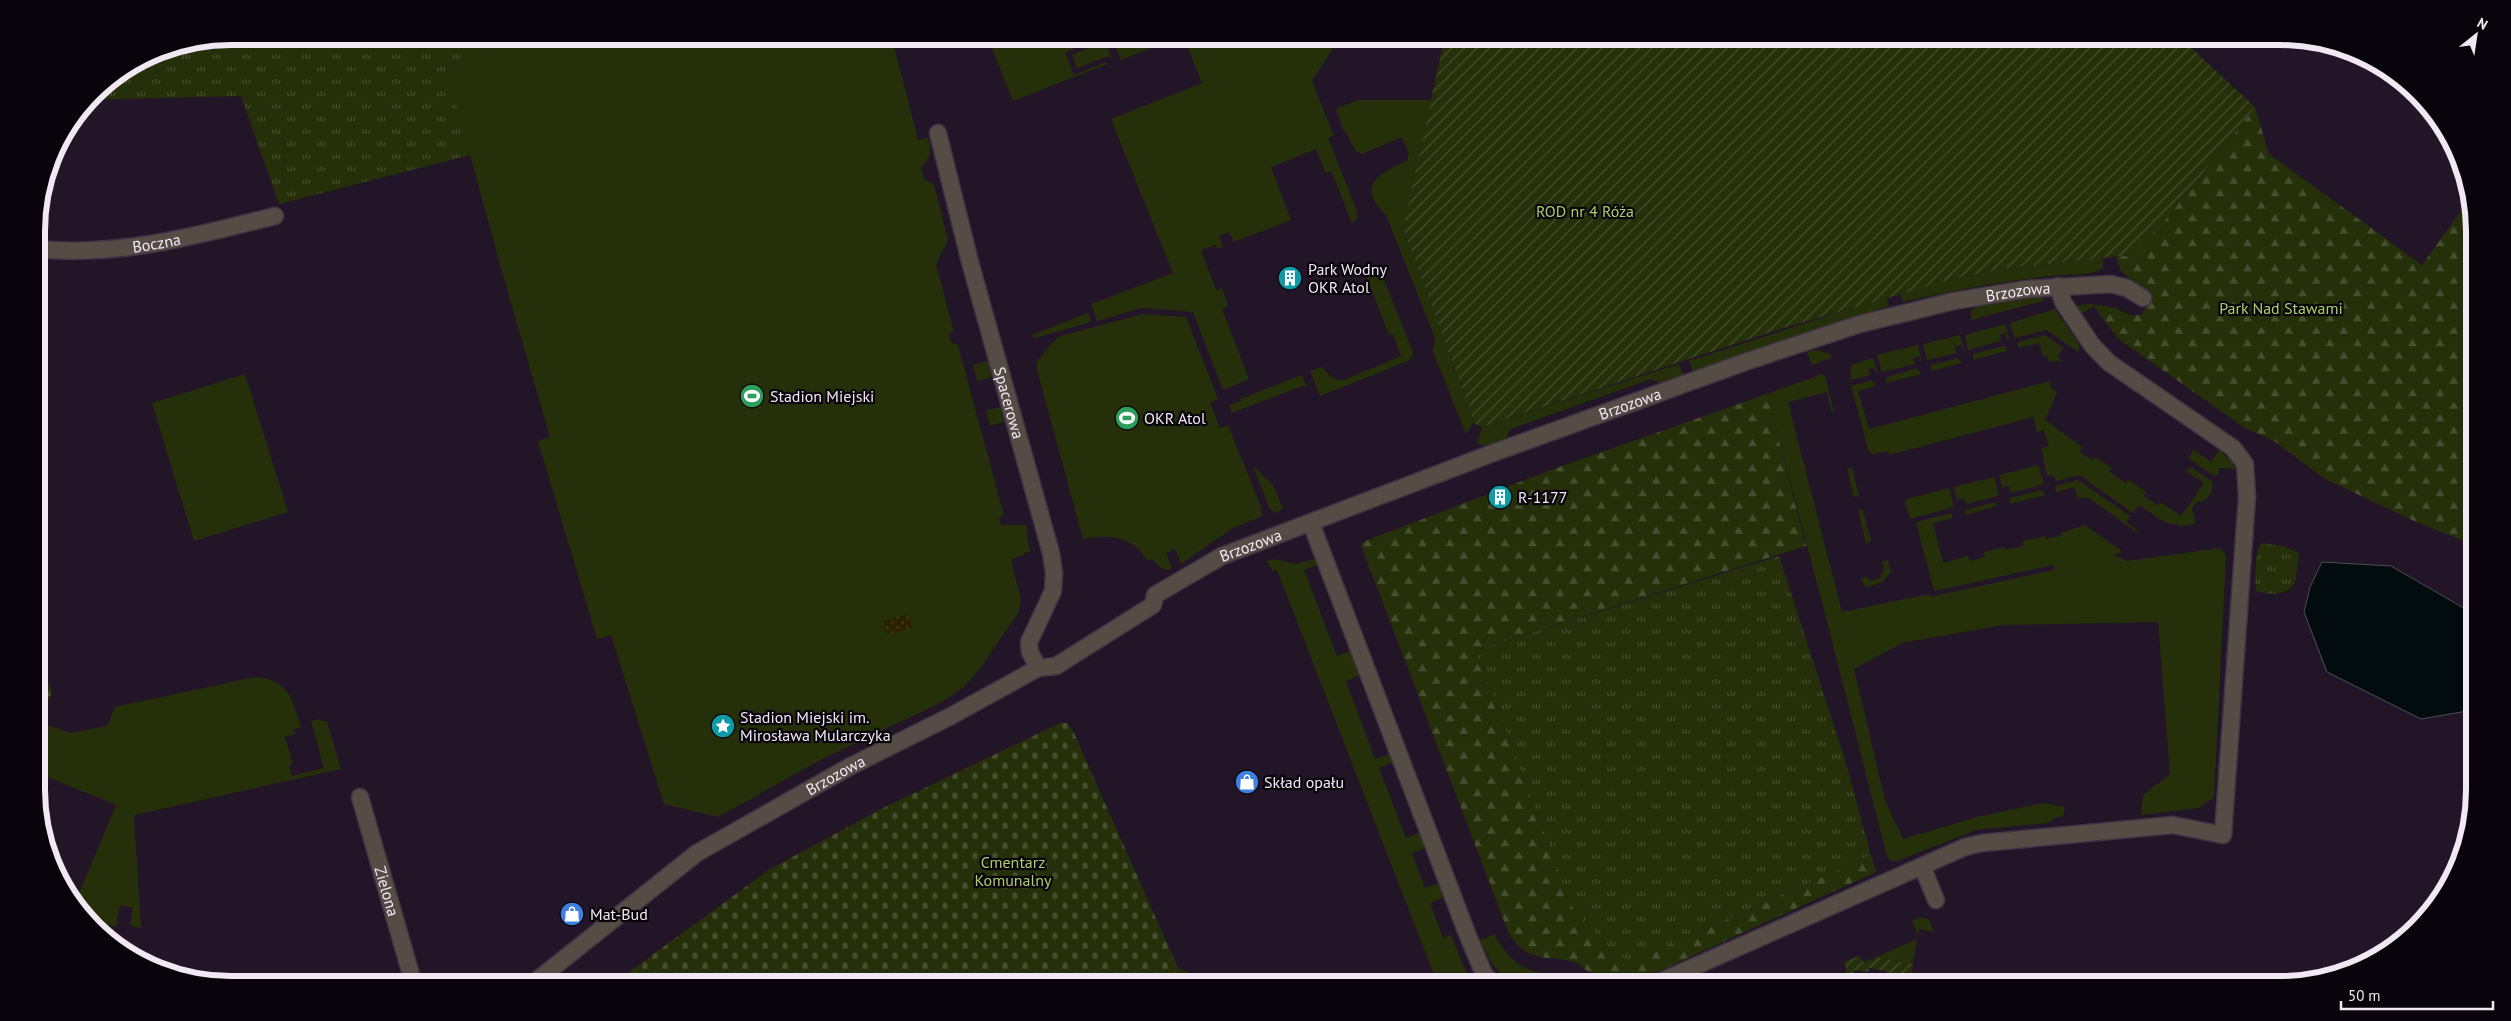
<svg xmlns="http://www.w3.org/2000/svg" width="2511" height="1021" font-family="'PT Sans',sans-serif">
	<defs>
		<pattern id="forest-firs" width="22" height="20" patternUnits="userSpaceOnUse" patternTransform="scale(1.25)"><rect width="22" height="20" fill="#25300a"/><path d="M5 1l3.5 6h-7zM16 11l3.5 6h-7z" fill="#454e2e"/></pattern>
		<pattern id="sand-dots" width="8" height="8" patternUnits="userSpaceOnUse" patternTransform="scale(1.25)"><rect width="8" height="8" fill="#2a2201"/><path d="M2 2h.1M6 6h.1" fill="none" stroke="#494227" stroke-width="1.8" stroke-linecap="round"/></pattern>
		<pattern id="cemetery-stones" width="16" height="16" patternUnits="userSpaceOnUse" patternTransform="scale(1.25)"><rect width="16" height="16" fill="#25300a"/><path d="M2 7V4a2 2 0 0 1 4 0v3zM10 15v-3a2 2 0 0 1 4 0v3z" fill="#454e2e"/></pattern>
		<pattern id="park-tufts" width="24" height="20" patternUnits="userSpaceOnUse" patternTransform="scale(1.25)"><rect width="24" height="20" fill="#25300a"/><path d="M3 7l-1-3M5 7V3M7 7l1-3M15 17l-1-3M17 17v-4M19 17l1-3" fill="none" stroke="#454e2e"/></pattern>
		<pattern id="garden-furrows" width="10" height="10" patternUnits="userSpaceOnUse" patternTransform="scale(1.25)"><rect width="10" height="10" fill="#25300a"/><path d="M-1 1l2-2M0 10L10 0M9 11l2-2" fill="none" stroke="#454e2e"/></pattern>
	</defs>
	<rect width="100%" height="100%" fill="#221527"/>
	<g fill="#25300a">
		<path d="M546 36H901L903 44 894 46 918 140 928 138C932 151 931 157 921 168L925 180 934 184 948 240 936 264 953 329V332L949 334 951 342 958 345 1004 516 999 517 1001 525H1026C1028 534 1027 541 1030 551L1011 560 1021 600 1018 613 981 667 963 688 938 704 824 758 718 817 664 804 611 635 597 639 538 441 550 437 507 289 445 65Z"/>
		<path d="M987 36H1099L1065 53 1074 75 1106 62 1107 64 1013 101Z"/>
		<path d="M1111 36H1180L1121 60Z"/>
		<path d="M1183 36H1341L1312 81 1334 136 1328 138 1357 211V219L1352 223 1331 171 1326 173 1316 149 1271 167 1291 220 1234 242 1229 232 1219 236 1223 247 1218 249 1216 245 1201 250 1216 290 1222 288 1228 306 1222 309 1249 379 1223 390 1193 312 1142 308 1097 321 1091 304 1173 273 1111 119 1202 83Z"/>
		<path d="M1105 41 1111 57H1106L1077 68 1072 55Z"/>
		<path d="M1358 100H1431L1403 228 1474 422 1466 434 1433 351 1435 338 1386 215C1355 186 1379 173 1407 161L1409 153 1402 137 1362 154 1355 150 1346 132H1344L1336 109Z"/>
		<path d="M2103 258V267C2095 276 2074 274 2062 275 2009 280 1955 290 1903 302L1900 293 1953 279 2001 269Z"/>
		<path d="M1371 265 1380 270 1413 352 1412 357 1408 361 1320 396 1310 371 1321 367 1334 379 1344 380 1401 356 1393 334 1389 335 1363 268Z"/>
		<path d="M2038 296 2046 300 1971 320V311L1978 305Z"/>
		<path d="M1886 297 1889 306 1693 372 1689 361Z"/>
		<path d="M2092 304 2116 308 2103 319 2094 306 2081 314 2076 305Z"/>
		<path d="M2055 309 2079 344V352L2046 330 2014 338 2010 323Z"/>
		<path d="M1088 313 1091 322 1035 338 1032 335Z"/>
		<path d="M1142 314 1186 317 1218 399 1210 403 1220 428 1228 425 1261 507 1262 516 1231 529 1181 564 1175 549 1166 553 1172 568 1168 570 1161 568 1152 559 1147 560C1132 536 1109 534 1083 539L1036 366 1038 360 1058 337Z"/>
		<path d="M2005 324 2009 339 2007 340 2005 333 2000 335 2001 341 1968 350 1965 335Z"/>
		<path d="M1960 335 1964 351H1963L1961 345 1955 347 1956 353 1927 360 1923 344Z"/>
		<path d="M2045 335 2063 348 2057 357 2063 361 2049 362 2047 356H2043L2039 343 2018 348V342Z"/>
		<path d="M1918 345 1922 362H1921L1919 356 1913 358 1915 364 1882 372 1877 355Z"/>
		<path d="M2004 346 2007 351 1973 360V354Z"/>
		<path d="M1816 350 1827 353 1833 357 1812 365 1807 352Z"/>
		<path d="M1873 358 1878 373H1876L1874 368 1868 369 1870 375 1851 380V365Z"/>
		<path d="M1958 358 1962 363 1931 371V365Z"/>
		<path d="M988 361 992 377 977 381 973 365Z"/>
		<path d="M1679 364 1684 376 1662 384 1651 379 1510 429 1506 439 1487 446 1477 444 1482 427Z"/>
		<path d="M1917 368 1921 374 1886 383V377Z"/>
		<path d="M245 374 288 512 194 541 152 403Z"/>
		<path d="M1822 374 1825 376 1834 412 1832 413 1827 392 1788 402 1842 612 1929 594 1930 597 2054 570 2053 565 1934 591 1916 522 1951 513 1952 518 1933 523 1943 563 1968 556 1970 561 1985 557 1984 552 2004 547 2005 550 2023 546V541L2045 536 2046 539 2061 536V533L2085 525 2123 552 2113 555 2127 561 2220 548 2226 555 2214 797 2199 808 2141 815 2143 795 2170 774 2158 622 2003 625 1902 643 1854 669 1885 800 1903 839 1977 817 2043 803 2065 807 2063 817H2056L2048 823 1976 830 1897 861H1891L1887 857 1829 629 1767 394Z"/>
		<path d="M1302 375 1307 387 1302 386 1232 413 1229 405 1240 401V399Z"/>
		<path d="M1872 380 1875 386 1858 391 1869 429 2050 381 2051 388 2057 392 2045 420 2082 447 2079 451 2092 460 2095 457 2112 468 2109 472 2126 483 2129 480 2146 492 2144 496 2157 505 2160 502 2181 516 2204 483 2186 471 2188 469 2193 468 2212 482C2214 495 2207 500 2196 503L2192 508 2196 523 2180 527 2179 525C2165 526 2150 512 2139 505L2133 513 2079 475 2056 481 2054 475 2047 476 2041 448 2049 446 2044 430 2037 432 2033 417 1889 455 1888 451 1873 454 1869 452 1851 386Z"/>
		<path d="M1000 407 1004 422 990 426 986 411Z"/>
		<path d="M2194 450 2211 462 2219 450 2231 461 2236 469 2219 468 2218 475 2214 476 2188 458Z"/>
		<path d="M2038 465 2044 484 2011 493 2009 486 2002 488 1999 475Z"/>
		<path d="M1253 466 1273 485 1283 509 1275 513 1270 509Z"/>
		<path d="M1847 468H1852L1859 496 1854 498Z"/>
		<path d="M1994 477 1999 496 1966 504 1964 498 1957 500 1953 487Z"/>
		<path d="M2078 480 2130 516 2126 522 2138 531 2137 533 2088 497 2078 499 2075 487 2056 492 2055 486Z"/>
		<path d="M1949 488 1954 507 1910 519 1905 501 1907 499Z"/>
		<path d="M2042 490 2045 495 2010 504V498Z"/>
		<path d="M1995 502 1997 506 1965 515 1966 510Z"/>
		<path d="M1860 509 1863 510 1871 541 1866 544 1858 510Z"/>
		<path d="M1275 559 1295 564 1315 559 1317 565 1304 570 1337 656 1350 651 1360 675 1346 681 1375 759 1390 754 1393 762 1379 768 1406 838 1419 833 1426 848 1412 853 1425 888 1439 883 1444 897 1430 903 1443 938 1451 935 1467 974V985H1438L1277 570 1273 571 1266 561Z"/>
		<path d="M1888 560 1891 572 1882 582 1867 587 1863 584 1861 578 1867 577 1870 581 1879 579 1884 570 1882 562Z"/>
		<path d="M255 677C290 680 292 699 301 727L294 729 295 734 285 737 293 764 289 766 292 776 324 768 311 721 318 719 327 722 341 769 134 815 141 928 130 925 133 908 120 905 116 927 102 925 101 930C88 926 81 913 75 903L116 805 40 774 39 722 70 733 107 726 115 707Z"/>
		<path d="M1919 917 1929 919 1934 932 1919 929 1918 936 1912 921Z"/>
		<path d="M1494 934C1505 954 1517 968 1541 973 1552 975 1561 972 1570 980L1571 984C1519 985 1502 991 1480 940Z"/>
		<path d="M1917 939 1913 964 1877 957Z"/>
		<path d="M1838 973 1845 974 1843 984H1817L1816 981Z"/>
	</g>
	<g fill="url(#forest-firs)">
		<path d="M2255 107 2269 154 2422 265 2471 197 2473 205 2474 545 2414 521 2325 479 2274 441 2245 428 2124 343 2117 337 2103 319 2116 308 2129 315H2141L2152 300 2121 271 2116 257 2131 255 2160 227Z"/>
		<path d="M1767 394 1806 546 1476 650 1572 906 1633 962 1871 855 1876 872 1655 973C1646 975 1598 976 1590 972 1585 971 1582 965 1577 963 1547 953 1531 966 1509 934L1361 545 1365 541 1559 467Z"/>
		<path d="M39 666 44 670 52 691 48 703 39 712Z"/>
	</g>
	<path fill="url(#sand-dots)" d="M908 614 912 628 887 635 883 621Z"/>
	<path fill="url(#cemetery-stones)" d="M1060 723H1067L1073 731 1178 968 1186 972 1237 985H611L770 869 881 809Z"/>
	<g fill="url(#park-tufts)">
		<path d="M231 36H546L445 65 470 155 279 204 241 96 90 100 102 85 157 51Z"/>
		<path d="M2261 543 2282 546 2299 553 2295 584C2280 597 2275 595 2256 591 2255 575 2254 557 2261 543Z"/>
		<path d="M1779 556 1846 763 1871 855 1633 962 1615 953 1572 907 1476 650Z"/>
	</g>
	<g fill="url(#garden-furrows)">
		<path d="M1445 36H2189L2185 42 2255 107 2160 227 2131 255 2001 269 1953 279 1787 327 1482 427 1475 424 1403 228Z"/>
		<path d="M1859 956 1864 962 1877 957 1913 964 1909 984H1902V979L1886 976V971L1869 968 1868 972 1854 970 1849 984H1843L1846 969 1844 962Z"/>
	</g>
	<path fill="#020c0f" stroke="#4a4e54" d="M2322 562 2391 566 2474 614V698L2467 711 2421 719 2327 672 2304 612 2310 587Z"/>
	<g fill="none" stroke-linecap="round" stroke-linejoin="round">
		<g stroke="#3f3344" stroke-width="19">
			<g id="street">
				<path id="s1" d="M938 133 970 262 1051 553 1054 573 1053 591 1029 642 1030 652 1038 668"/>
				<path id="s2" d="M37 249C119 257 196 236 275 216"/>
				<path d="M1311 523 1468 936 1484 974 1494 985"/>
				<path id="s3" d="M360 797 414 985"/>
				<path d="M1922 866 1936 900"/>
				<path d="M1655 984 1965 847 1982 843 2173 825 2223 835 2247 497 2245 464 2233 448 2108 362 2092 345 2063 302 2058 286"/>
				<path id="s4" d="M531 985 697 853 849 767 951 716 1038 668 1056 666 1153 605 1155 595 1222 556 1493 453 1748 361 1860 324 1954 301 2027 289 2111 284 2127 288 2143 298"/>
			</g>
		</g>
		<use href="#street" stroke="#554c45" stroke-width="16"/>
	</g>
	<defs>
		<g id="building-disc" transform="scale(1.25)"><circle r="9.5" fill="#0f9aa8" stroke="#09040b"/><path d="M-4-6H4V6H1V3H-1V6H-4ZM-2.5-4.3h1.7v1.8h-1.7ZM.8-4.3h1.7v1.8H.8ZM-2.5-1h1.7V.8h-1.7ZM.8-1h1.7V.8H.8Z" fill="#fff"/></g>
		<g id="stadium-disc" transform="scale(1.25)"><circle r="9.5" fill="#2e9e5b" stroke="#09040b"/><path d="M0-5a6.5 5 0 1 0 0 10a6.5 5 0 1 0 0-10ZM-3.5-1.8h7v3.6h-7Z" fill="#fff"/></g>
		<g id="sight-disc" transform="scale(1.25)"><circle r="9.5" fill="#0f9aa8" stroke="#09040b"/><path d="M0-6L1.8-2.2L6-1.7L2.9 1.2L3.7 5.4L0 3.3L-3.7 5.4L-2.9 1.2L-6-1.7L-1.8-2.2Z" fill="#fff"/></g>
		<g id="shop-disc" transform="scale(1.25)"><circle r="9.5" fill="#3f7fe0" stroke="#09040b"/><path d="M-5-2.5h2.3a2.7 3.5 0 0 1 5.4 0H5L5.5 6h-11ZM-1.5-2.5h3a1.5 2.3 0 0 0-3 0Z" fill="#fff"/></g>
	</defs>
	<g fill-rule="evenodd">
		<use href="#building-disc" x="1290" y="278"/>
		<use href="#stadium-disc" x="752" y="396"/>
		<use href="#stadium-disc" x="1127" y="418"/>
		<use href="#building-disc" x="1500" y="497"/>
		<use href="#sight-disc" x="723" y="726"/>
		<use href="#shop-disc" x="1247" y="782"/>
		<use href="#shop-disc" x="572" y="914"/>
	</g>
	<g text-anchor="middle" stroke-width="4.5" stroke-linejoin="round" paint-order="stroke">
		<g font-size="16" fill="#afce69" stroke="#09040b">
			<text x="1585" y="217">ROD nr 4 Róża</text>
			<text x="2281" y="314">Park Nad Stawami</text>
			<text x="1013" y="868">Cmentarz<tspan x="1013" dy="18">Komunalny</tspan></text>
		</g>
		<g font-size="16" fill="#f1e8f4" stroke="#09040b">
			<text dy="6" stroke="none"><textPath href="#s2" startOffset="120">Boczna</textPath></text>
			<text dy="6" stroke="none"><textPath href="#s4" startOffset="1661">Brzozowa</textPath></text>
			<text dy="6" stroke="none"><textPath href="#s1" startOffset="279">Spacerowa</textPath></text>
			<text dy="6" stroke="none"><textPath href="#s4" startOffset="1256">Brzozowa</textPath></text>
			<text dy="6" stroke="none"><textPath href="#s4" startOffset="851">Brzozowa</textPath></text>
			<text dy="6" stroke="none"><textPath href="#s4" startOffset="371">Brzozowa</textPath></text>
			<text dy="6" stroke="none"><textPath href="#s3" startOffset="98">Zielona</textPath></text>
		</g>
		<g font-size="16" fill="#f1e8f4" stroke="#09040b" text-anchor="start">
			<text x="1308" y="275">Park Wodny<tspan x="1308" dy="18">OKR Atol</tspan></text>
			<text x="770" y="402">Stadion Miejski</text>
			<text x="1144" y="424">OKR Atol</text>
			<text x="1518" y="503">R-1177</text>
			<text x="740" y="723">Stadion Miejski im.<tspan x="740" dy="18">Mirosława Mularczyka</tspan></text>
			<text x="1264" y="788">Skład opału</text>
			<text x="590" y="920">Mat-Bud</text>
		</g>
	</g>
	<path d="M0 0H2511V1021H0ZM231 45H2280A186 186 0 0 1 2466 231V790A186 186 0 0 1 2280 976H231A186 186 0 0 1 45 790V231A186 186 0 0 1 231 45Z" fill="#09040b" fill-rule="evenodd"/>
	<path fill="none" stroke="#f1e8f4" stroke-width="6" d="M231 45H2280A186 186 0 0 1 2466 231V790A186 186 0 0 1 2280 976H231A186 186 0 0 1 45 790V231A186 186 0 0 1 231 45Z"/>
	<g transform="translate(2476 35) rotate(30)" stroke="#09040b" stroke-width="4" paint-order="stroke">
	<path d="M0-4L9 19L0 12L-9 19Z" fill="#f1e8f4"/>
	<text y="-8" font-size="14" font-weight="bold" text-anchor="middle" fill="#f1e8f4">N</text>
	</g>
	<path d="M2341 1001v8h152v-8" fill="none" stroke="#f1e8f4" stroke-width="2.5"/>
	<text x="2348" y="1001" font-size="15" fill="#f1e8f4" stroke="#09040b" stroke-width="4" paint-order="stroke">50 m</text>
</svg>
